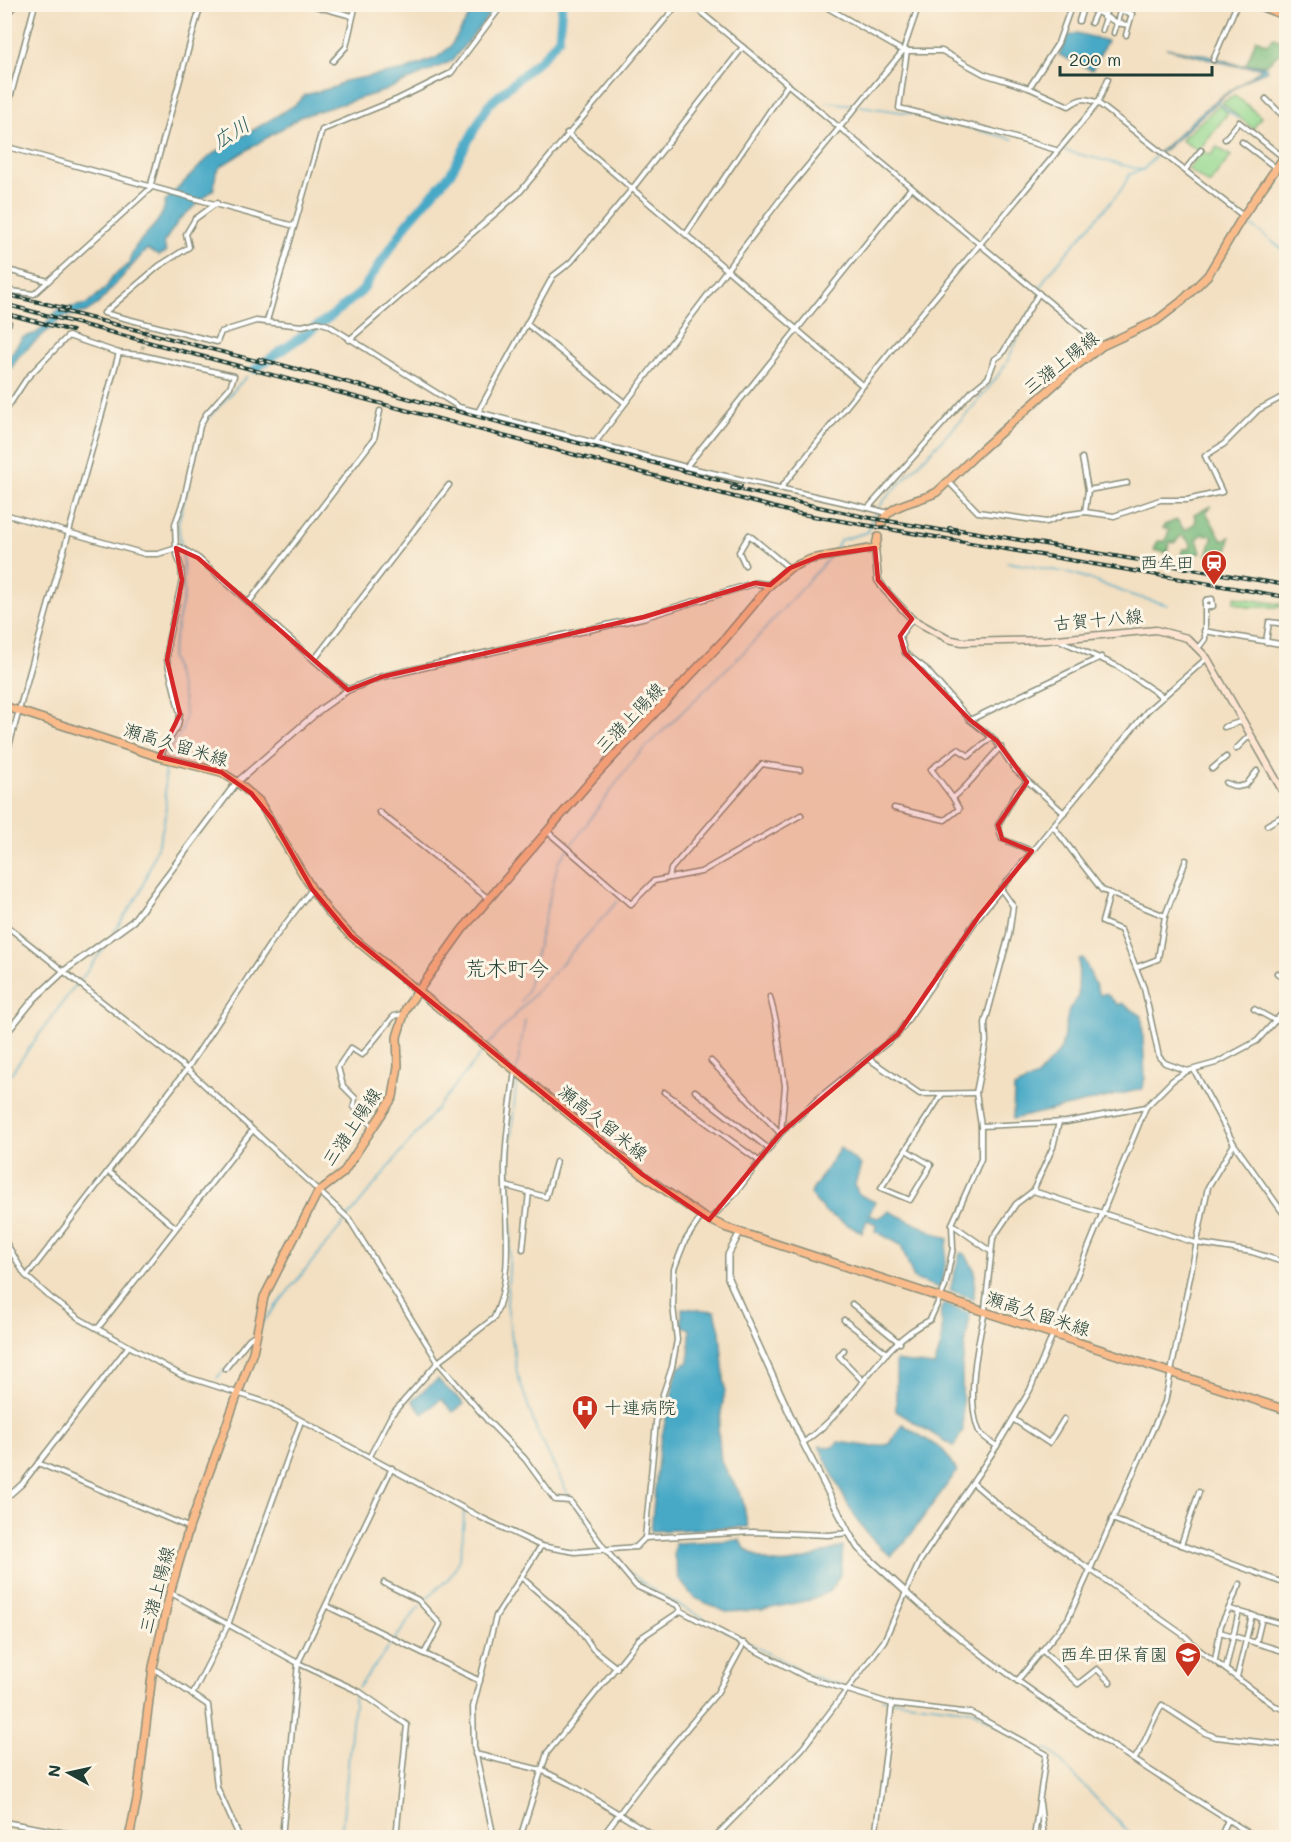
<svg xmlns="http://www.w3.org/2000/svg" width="1291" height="1842" font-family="Mali,'Klee One',sans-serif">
	<rect width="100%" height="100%" fill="#fcf5e5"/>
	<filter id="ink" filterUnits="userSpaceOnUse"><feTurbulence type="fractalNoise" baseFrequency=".0167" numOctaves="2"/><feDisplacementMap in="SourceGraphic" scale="12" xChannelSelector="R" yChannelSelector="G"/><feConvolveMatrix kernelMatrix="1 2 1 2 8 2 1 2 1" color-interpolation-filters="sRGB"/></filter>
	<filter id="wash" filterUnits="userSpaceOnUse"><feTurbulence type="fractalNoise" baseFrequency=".008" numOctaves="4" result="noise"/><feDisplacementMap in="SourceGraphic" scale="24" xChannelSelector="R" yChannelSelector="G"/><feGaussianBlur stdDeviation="1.35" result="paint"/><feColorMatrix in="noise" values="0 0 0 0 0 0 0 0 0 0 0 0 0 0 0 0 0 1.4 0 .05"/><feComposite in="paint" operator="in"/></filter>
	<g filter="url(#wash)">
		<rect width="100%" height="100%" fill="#f3dfc1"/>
		<g fill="#96d991" stroke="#5a8b62" stroke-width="1.5">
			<path d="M1235 95 1261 117 1253 129 1222 103Z"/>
			<path d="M1219 105 1228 113 1198 151 1181 140Z"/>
			<path d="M1217 147 1231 156 1209 184 1188 169 1202 151 1211 155Z"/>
			<path d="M1235 597 1286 605V607H1247L1234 602Z"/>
		</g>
		<g fill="#78b97b" stroke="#4c7b58" stroke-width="1.5">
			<path d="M1274 37 1286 45V48L1267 64 1246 65 1256 39 1267 44Z"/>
			<path d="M1212 506 1206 512 1222 540 1230 537 1226 560 1221 559 1223 550H1214L1211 557 1207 555 1213 536 1203 534 1197 539 1201 553 1180 557 1183 549H1190L1191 543 1182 535 1174 543 1170 542 1167 553 1154 550 1158 541H1166L1169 529 1163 528 1164 525 1177 520 1185 531 1196 522 1194 514Z"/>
		</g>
		<g fill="#46a9c6" stroke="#32737d" stroke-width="1.5">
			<path d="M476 5H497L452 61 384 91 302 116 221 166 216 172 214 189 179 220 164 242 166 252 159 256 147 249 98 304 86 312 63 317 18 357 5 379V363L22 338 37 333 58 310 87 304 106 288 112 277 129 264C132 237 164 228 165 201L211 155 295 105 305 95 335 87 344 81 405 70 436 58 450 47Z"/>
			<path d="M1077 33 1107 41 1092 70 1059 55 1068 36Z"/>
			<path d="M1166 48 1211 56 1238 65 1265 66 1267 71C1232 80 1188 132 1159 154L1158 153C1177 137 1193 118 1213 103 1229 91 1247 81 1262 68L1237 66Z"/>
			<path d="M1083 958 1100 995 1106 993 1118 1005 1122 1003 1142 1016 1145 1078 1142 1089 1013 1119 1014 1088 1037 1077 1061 1049 1069 1009 1078 998 1079 959Z"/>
			<path d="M840 1148 861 1165 855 1184 858 1194 875 1202 869 1215 878 1218 889 1211 948 1239 942 1289 914 1279 901 1245 875 1231 876 1224 867 1220 862 1233 825 1212 810 1194Z"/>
			<path d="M960 1253 965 1254 975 1271 974 1299 950 1290Z"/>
			<path d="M943 1304 970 1313 962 1368 963 1430 954 1447 896 1411V1361L934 1366C939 1354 943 1341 942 1328 942 1317 938 1314 943 1304Z"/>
			<path d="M682 1308 715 1311 720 1331 725 1390 718 1430 721 1462 742 1497 748 1527 651 1531 659 1448 678 1368 689 1362 690 1329 682 1326Z"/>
			<path d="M438 1379C445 1389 456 1394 464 1404L453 1412 441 1399 423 1414 412 1400Z"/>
			<path d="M902 1424 943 1450 957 1471 905 1542 891 1556C855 1531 838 1484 819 1446L833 1447 838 1442 874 1447 890 1444Z"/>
			<path d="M740 1540C743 1549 748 1551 756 1556 784 1574 815 1555 843 1546L841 1573 830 1592 810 1600 762 1610 726 1612 693 1597 679 1579 674 1556 675 1543Z"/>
		</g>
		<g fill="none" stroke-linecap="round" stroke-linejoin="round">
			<g stroke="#46a9c6" stroke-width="1.5">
				<path d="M557 29 562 30"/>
				<path d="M826 102 855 105"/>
				<path d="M1217 102 1238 119"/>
				<path d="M860 106 915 114 1013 139"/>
				<path d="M1062 150 1142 170"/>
				<path d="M1233 211 1240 216"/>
				<path d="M1243 219 1286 252"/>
				<path d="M1039 292 1046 277 1121 190 1130 174 1143 170 1158 153"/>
				<path d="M195 459 203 424 247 376"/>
				<path d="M181 546 178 523 188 487"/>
				<path d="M834 553 840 540 868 532 872 518 884 500 966 415 994 381 1006 364 1031 310"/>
				<path d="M1007 562 1075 574 1134 596 1168 605"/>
				<path d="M165 756 182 731 185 716 184 700 171 656 184 594 183 551"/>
				<path d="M114 932 140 893 160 839 166 813 164 761"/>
				<path d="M80 981 109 941"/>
				<path d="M521 1002 527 991 558 863 634 759 746 650 829 558"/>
				<path d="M488 1045 618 901"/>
				<path d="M517 1069 525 1020"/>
				<path d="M517 1077 509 1158 511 1231 507 1305 517 1373 536 1429 568 1494 596 1534"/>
				<path d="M4 1083 76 984"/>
				<path d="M263 1322 485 1049"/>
				<path d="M217 1378 224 1370"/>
				<path d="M621 1566 657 1593 808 1675 846 1687"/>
				<path d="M423 1602C430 1593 440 1588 448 1579 464 1561 463 1533 464 1510"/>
				<path d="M358 1688 420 1606"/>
				<path d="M882 1699 972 1710 1011 1733"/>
				<path d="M1044 1750 1049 1749 1134 1838"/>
				<path d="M341 1838 355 1692"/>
			</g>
			<path stroke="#46a9c6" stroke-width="9" d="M255 369 334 314 361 292 408 222 450 174 488 105 543 57 559 38 562 4"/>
		</g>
	</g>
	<g filter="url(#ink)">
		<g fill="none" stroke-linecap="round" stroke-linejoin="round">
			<path stroke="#c9bfa5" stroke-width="4" stroke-dasharray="4 2" stroke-linecap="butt" d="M141 355 148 324"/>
			<g stroke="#898e7a" stroke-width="7">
				<g id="minor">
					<path d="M308 4 352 16"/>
					<path d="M691 4 1102 346"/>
					<path d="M821 4 903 51H942L984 74 1029 88 1069 106C1080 98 1085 97 1098 103L1242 215"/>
					<path d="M1083 4 1117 23 1120 11 1107 4"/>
					<path d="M1279 9 1280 4"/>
					<path d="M1093 10 1096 4"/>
					<path d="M1120 11 1132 14 1126 35"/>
					<path d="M1103 17 1110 6"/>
					<path d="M1079 21 1084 5"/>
					<path d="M1091 23 1096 12"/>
					<path d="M1102 30 1106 18"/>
					<path d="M1114 33 1117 23 1128 25"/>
					<path d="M907 50 899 108 992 131 1056 150"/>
					<path d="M1213 60 1237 4"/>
					<path d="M333 61 346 47 356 4"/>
					<path d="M1029 88 1058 43 1072 4"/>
					<path d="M1266 99 1286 119"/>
					<path d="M4 121 34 8 33 4"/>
					<path d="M567 133 863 386"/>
					<path d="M1225 139 1239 122 1284 158"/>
					<path d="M1242 142 1276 168"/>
					<path d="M4 146 294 226"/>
					<path d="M1185 170 1201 150"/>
					<path d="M151 184 201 4"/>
					<path d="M217 203 195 219 186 234 189 247 159 266 104 313 217 342 221 332 256 321 302 326 318 322 328 325 459 407 686 467 868 508 972 391 988 378 995 359 1002 354 1039 293"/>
					<path d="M686 234 788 84"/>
					<path d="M4 269 48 281"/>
					<path d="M4 290 34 294 153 186"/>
					<path d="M267 321 322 130 398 99 451 73 503 4"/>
					<path d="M4 322 9 323"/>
					<path d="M528 325 625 403"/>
					<path d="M349 340 519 193 678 4"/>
					<path d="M478 412 553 276 571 262 632 189 743 47"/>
					<path d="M4 413 27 378 68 336 119 353 141 355 234 376 230 387 206 414 200 426 184 499 175 524 176 551 181 567 182 580 168 641 167 660 180 714 178 726 159 757"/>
					<path d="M595 443 782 197 903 51 919 4"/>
					<path d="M1082 458 1088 490 1085 512"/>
					<path d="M686 467 911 188"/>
					<path d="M948 481 978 512 1047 522 1064 515 1085 512 1114 516 1160 500H1187L1222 492 1205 456 1224 444 1258 410 1286 395"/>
					<path d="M780 489 902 337 1098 103 1108 79"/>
					<path d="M1088 490 1127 483"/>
					<path d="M869 508 888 513"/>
					<path d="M4 514 145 554H158L180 547 198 558 348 690"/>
					<path d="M745 565 739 552 749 535 789 568"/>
					<path d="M249 602 374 439 380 411"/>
					<path d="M912 619 900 636 905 653 925 668 970 720 994 739 1015 770 1064 813"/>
					<path d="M1204 631 1286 645"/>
					<path d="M1059 640 1117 666 1163 697"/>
					<path d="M1266 642 1269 622 1286 624"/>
					<path d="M1199 647 1205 639V603L1206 600 1212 599 1213 606 1205 608"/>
					<path d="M314 660 449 485"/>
					<path d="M970 720 1101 657"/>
					<path d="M1224 727 1243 721"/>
					<path d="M992 737 969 756 958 749 931 769 953 798C972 783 983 764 1001 747"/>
					<path d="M1236 749 1250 735"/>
					<path d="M4 764 119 353"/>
					<path d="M1212 769 1226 757"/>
					<path d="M1027 782 1017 791 998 825 1002 839 1032 851"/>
					<path d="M1226 783 1237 787 1246 785 1257 771"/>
					<path d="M1280 787 1286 780"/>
					<path d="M894 808 945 820 959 809 953 798"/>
					<path d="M379 812 489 899"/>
					<path d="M1267 825 1286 814"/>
					<path d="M1053 826 1102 890 1165 916 1158 959 1137 967"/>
					<path d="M548 832 631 904 654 881 701 872 801 815"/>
					<path d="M669 878 671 869 762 764 800 770"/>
					<path d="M1110 893 1102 922 1121 930 1144 988 1159 1057 1165 1063 1187 1071"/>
					<path d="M1165 916 1186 860"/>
					<path d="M4 924 187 1069 349 1219 438 1362 487 1420 525 1459 555 1500 570 1501 605 1549 636 1586 679 1606 681 1611 806 1677 892 1704 971 1713 1046 1754 1034 1838"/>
					<path d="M1277 973 1286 979"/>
					<path d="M770 997 776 1021 785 1086 781 1133"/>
					<path d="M1254 1009 1276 1021"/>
					<path d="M869 1059 920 1094 976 1093"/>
					<path d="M711 1061 780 1133"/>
					<path d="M1194 1070 1234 1144 1286 1217"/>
					<path d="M695 1091 769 1149"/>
					<path d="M664 1092 759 1161"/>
					<path d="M981 1126 1066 1122 1146 1107"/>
					<path d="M373 1127 354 1107 355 1098 343 1086 338 1067 351 1048 362 1055 394 1016 404 1014"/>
					<path d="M906 1150 931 1165 910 1200 881 1188 942 1094"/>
					<path d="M108 1171 175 1227"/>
					<path d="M506 1186 546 1197 556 1162"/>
					<path d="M1033 1191 1196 1243 1252 1252 1286 1263"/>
					<path d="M709 1220 735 1194 781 1133 821 1096 898 1034 979 916 1001 889 1148 710 1207 658"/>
					<path d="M952 1224 990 1251"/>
					<path d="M4 1239 25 1275 51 1298 80 1319 181 1375 271 1404 480 1517 541 1546 575 1552 636 1547 645 1538 753 1532 828 1535 849 1533"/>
					<path d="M523 1249 529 1192"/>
					<path d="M27 1276 187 1069 270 944 312 889"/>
					<path d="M852 1304 900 1343"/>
					<path d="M985 1309 993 1238 1016 1204 1033 1191 1053 1147 1059 1122"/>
					<path d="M984 1316C977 1347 966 1401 979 1431 982 1437 991 1442 997 1446"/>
					<path d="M844 1320 887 1353"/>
					<path d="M98 1328 252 1131"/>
					<path d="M844 1350 839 1356 863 1381"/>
					<path d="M225 1369 249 1339 255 1335"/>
					<path d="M1013 1419 1049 1443 1064 1419"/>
					<path d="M803 1443C812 1436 821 1429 828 1422 862 1389 886 1340 930 1320L945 1287 953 1248 952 1224 981 1159V1126L976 1093 986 1042 985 1023 1009 935 1013 906 1001 889"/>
					<path d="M370 1456 392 1414 438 1362 494 1318C516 1270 503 1213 505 1163 506 1132 511 1101 515 1071"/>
					<path d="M38 1463 188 1527"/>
					<path d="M973 1483 1001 1507 1185 1636 1198 1649 1275 1706 1286 1710"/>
					<path d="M4 1500 22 1484 128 1347"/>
					<path d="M1112 1519 1286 1584"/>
					<path d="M645 1538 657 1412 672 1367 677 1340 673 1306 674 1269 685 1241 701 1217"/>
					<path d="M1181 1545 1199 1492"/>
					<path d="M521 1577 577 1626 593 1649 617 1668"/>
					<path d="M384 1583 418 1600 440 1624 424 1654"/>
					<path d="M171 1593 298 1663 360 1692 407 1725 396 1838"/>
					<path d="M907 1593C957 1639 1014 1679 1070 1717 1131 1759 1194 1799 1257 1838"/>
					<path d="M327 1606 480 1681"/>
					<path d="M1230 1609 1286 1625"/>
					<path d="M1220 1632 1286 1652"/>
					<path d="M1256 1643 1262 1618"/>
					<path d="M1042 1650 1078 1684 1097 1669 1110 1682"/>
					<path d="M1215 1660 1221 1625 1240 1584"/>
					<path d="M153 1668 208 1705 217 1787 240 1838"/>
					<path d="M1226 1668 1239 1611"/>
					<path d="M1237 1677 1252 1615"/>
					<path d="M1017 1681 1068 1619 1165 1402 1208 1187 1234 1144"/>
					<path d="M192 1695 228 1625 301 1421"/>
					<path d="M475 1754 541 1770 572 1785 658 1838"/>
					<path d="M1134 1760C1147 1741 1151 1723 1162 1705L1205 1733 1216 1737 1286 1745"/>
					<path d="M1040 1803 1044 1838"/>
					<path d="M4 1822 94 1838"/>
					<path d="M721 1831 725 1836 740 1838"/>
					<path d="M282 1838 298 1663 392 1468"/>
					<path d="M494 1838 474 1746 473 1707 496 1616 541 1546"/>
					<path d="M520 1838 547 1753 639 1639 681 1611"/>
					<path d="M601 1838 651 1771 717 1693 744 1643"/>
					<path d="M714 1838 802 1749 884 1641 920 1561 997 1446 1030 1390 1146 1107 1173 1080 1187 1071 1216 1063 1257 1041 1286 1009"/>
					<path d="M875 1838 892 1704"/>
					<path d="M1220 1838 1228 1820"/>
				</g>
			</g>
			<g stroke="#898e7a" stroke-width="8">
				<g id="tertiary">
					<path d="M4 1036 34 999 64 971 133 921 237 782 321 709 348 690 381 677 644 617 755 583 770 585"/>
					<path d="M740 1232 728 1255V1278L803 1443 849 1533 858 1548 907 1593"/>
				</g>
			</g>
			<g stroke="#898e7a" stroke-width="9">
				<g id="secondary">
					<path d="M4 16 15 4"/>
					<path d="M875 548 878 580 884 589 912 619 948 639 962 642 1046 640 1156 630 1187 638 1207 658 1286 797"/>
				</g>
			</g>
			<g stroke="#898e7a" stroke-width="10">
				<g id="primary">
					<path d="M882 523C890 502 920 502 937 492L981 450 1071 370 1102 346 1156 321 1182 301 1208 275 1243 216 1286 154"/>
					<path d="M4 706 159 757 221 772 237 782 259 801 312 889 329 913 351 936 643 1175 702 1216 727 1228 1286 1410"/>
					<path d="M129 1838 137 1799 153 1667 170 1593 189 1528 253 1352 264 1297 318 1192 343 1173 393 1097 398 1066 397 1037 406 1008 462 930 594 777 724 640 770 585 790 568 811 559 875 548 878 537"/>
				</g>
			</g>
			<g stroke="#898e7a" stroke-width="10">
				<path id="trunk" d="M1254 4 1286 16"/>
			</g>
			<use href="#minor" stroke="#fff" stroke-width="4"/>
			<use href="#tertiary" stroke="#fff" stroke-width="5"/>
			<use href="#secondary" stroke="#fde4d1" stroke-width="6"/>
			<use href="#primary" stroke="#fabb8b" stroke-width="7"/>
			<use href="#trunk" stroke="#fabb8b" stroke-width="7"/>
			<g stroke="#1f3d34" stroke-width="4">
				<g id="rail">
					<path d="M4 294 68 309"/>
					<path d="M4 304 795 513 1286 597"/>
					<path d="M59 310 265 363"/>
					<path d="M4 313 72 331"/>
					<path d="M259 359 741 486"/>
					<path d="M732 488 865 517 958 533"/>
					<path d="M949 528 1286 585"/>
				</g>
			</g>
			<use href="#rail" stroke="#fcf5e5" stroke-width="1.5" stroke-dasharray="4.5" stroke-linecap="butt"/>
		</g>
	</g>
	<path fill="#d62828" fill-opacity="0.2" stroke="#d62828" stroke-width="4.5" stroke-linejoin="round" d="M176 548 198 558 348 690 381 677 644 617 755 583 770 585 790 568 820 556 875 548 878 580 912 619 900 636 905 653 970 720 997 741 1027 782 998 825 1002 839 1032 851 979 916 898 1034 781 1133 709 1220 643 1175 351 936 312 889 272 819 251 793 221 772 159 757 180 714 167 660 182 580Z"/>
	<defs>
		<g id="station-pin" transform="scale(1.35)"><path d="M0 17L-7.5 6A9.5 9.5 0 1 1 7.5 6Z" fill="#c8321e" stroke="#fcf5e5"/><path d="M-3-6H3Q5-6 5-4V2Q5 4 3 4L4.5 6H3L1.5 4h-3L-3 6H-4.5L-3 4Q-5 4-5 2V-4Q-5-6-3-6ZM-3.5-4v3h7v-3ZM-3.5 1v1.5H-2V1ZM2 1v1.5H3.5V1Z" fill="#fff"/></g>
		<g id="hospital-pin" transform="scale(1.35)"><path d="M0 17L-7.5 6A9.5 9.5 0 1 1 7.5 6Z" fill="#c8321e" stroke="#fcf5e5"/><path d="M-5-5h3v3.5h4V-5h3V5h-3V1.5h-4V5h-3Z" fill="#fff"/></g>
		<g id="school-pin" transform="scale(1.35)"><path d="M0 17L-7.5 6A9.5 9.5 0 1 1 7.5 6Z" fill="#c8321e" stroke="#fcf5e5"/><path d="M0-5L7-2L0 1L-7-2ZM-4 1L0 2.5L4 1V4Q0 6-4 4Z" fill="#fff"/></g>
	</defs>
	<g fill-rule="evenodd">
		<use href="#station-pin" x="1214" y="563"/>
		<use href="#hospital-pin" x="585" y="1408"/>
		<use href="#school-pin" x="1188" y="1655"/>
	</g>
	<g text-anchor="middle" stroke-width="6" stroke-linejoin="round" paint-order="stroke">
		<g font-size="18" fill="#1f3d34" stroke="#fcf5e5">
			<text transform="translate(1061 363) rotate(-38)" y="6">三潴上陽線</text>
			<text transform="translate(1098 620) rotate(-5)" y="6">古賀十八線</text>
			<text transform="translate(630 718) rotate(-46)" y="6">三潴上陽線</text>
			<text transform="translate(176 745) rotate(17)" y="6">瀬高久留米線</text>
			<text transform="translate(603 1123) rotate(39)" y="6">瀬高久留米線</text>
			<text transform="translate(352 1127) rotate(-56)" y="6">三潴上陽線</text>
			<text transform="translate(1038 1314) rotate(18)" y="6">瀬高久留米線</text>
			<text transform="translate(157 1590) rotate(-75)" y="6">三潴上陽線</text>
		</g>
		<g font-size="18" fill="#1f3d34" stroke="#fcf5e5" text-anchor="end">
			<text x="1194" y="569">西牟田</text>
			<text x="604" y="1414" text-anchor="start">十連病院</text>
			<text x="1168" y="1661">西牟田保育園</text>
		</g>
		<g font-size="20" font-style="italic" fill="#2b5d60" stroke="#fcf5e5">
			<text transform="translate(231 133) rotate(-32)" y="7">広川</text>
		</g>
		<g font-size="21" fill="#1f3d34" stroke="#fcf5e5">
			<text x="507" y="976">荒木町今</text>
		</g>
	</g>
	<rect width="1291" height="1842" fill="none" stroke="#fcf5e5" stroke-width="24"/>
	<g transform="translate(69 1773) rotate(278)" stroke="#fcf5e5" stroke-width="4.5" paint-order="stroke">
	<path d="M0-4.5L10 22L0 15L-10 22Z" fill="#1f3d34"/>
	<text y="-9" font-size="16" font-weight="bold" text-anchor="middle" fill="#1f3d34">N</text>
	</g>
	<path d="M1060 66v9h152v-9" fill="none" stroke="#1f3d34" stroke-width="3"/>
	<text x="1069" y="66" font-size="18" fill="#1f3d34" stroke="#fcf5e5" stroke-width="4.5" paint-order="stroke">200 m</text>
</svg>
